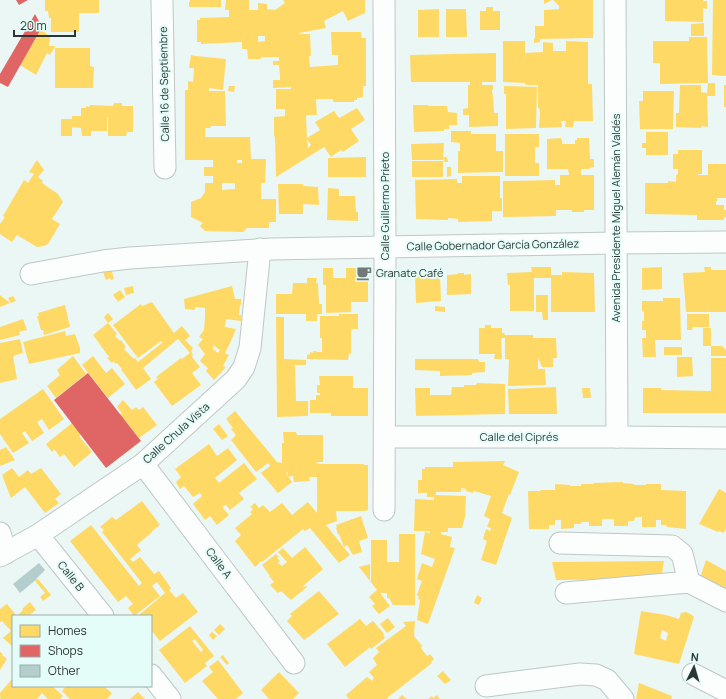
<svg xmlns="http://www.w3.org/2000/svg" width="726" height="699" font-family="Manrope,sans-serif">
	<rect width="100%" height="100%" fill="#ebf7f4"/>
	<g fill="#ffd966" fill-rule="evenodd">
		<path d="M45 0H99V13H79V32H51V18H49L48 11H45Z"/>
		<path d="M190 0H221V7H189V1L190 2Z"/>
		<path d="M226 0H249V10H258V3L267 4V9L275 10 285 3 283 0H365V13L348 21 343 11 324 21 326 28 299 33 300 34H310L311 56H309L310 67 338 65V55H332L331 32H361V38H366V86H363V97L357 98V100H354V102H333V99H316L317 115H306L307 138 320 130 315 122 334 111 339 118 357 108 365 120 351 129 359 141 343 152 341 150 331 157 324 147 276 177 275 137 274 136V117L285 116V109H276V89H291V87L273 88V80H280V76L279 65H273V61H279V57H261V59H248L247 49H242V42L201 44V42H197V20H200V18L229 17V10H225ZM258 36H265V41L258 42ZM307 139 311 145 308 148Z"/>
		<path d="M544 0H552L544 4Z"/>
		<path d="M553 0H593V38L540 39V42L534 43V38L535 39V26H544V10L559 9V6Z"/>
		<path d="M665 0H703V1H707V9L703 8V22L665 21Z"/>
		<path d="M713 0H726V76L712 75Z"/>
		<path d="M486 7H493V11H500V30H480V11H486Z"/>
		<path d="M439 9V37H418V10Z"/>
		<path d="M446 9H466L467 37H446Z"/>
		<path d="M704 23V36H691V24Z"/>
		<path d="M41 29 50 37 49 46H55V47L50 55 47 53 36 75 20 65Z"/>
		<path d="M689 37H707L708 83 660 84V63H653V41H689Z"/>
		<path d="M503 41H525V53L543 52V42L553 43V51H566V41L588 42V84H592L593 121H574L573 127H565L566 121H561L562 127 539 128 540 113 539 108H538V85H526L525 83 503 82Z"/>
		<path d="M55 48H90V66L94 67 93 88H55Z"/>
		<path d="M496 53V82H482V85H493V90H492L493 98 494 113H498V126L469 127V115H463V109L468 108V85H470V82H411L410 55Z"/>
		<path d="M191 55 196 56 226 59 223 90 209 88V91H225L226 126H211L210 128H205V137H250L251 159H266L265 183H261V199H276V222H269V228H247L243 232 205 231 200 226 203 223 191 217V202L201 198 205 192V183H213V176H204V167H213V160H185V90H188V81L193 82 194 68H189ZM237 160H242V163H237ZM222 183H235V189L222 190Z"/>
		<path d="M708 83H715V96H707L708 127 701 126 702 128 676 127V113H679L680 85H701V92L707 93Z"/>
		<rect x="724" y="85" width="2" height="22"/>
		<path d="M229 86H235L234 92 228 91Z"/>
		<path d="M504 86 537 87 536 128 506 129V94H504Z"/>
		<path d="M643 91H674L673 129H640L639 101H643Z"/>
		<path d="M114 103H122V106H133V132H127L126 136H108V117H107V131H91V136H82L81 128 72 127V136H61V119H72V116H81V108H86V106L89 107 90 105 113 106Z"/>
		<path d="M413 105H428V106H447L448 112 457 113V125H449V129H444V131L414 132Z"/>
		<path d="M451 131H471V134H496V151H503V172L458 173V151H460V143L451 142Z"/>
		<path d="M646 132H668V155H646V148H642V143H646Z"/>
		<path d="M505 134H539V147H535V163H539V176H505Z"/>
		<path d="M561 138V139L562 140V144H575V140H577V138H589L590 159H594V167L590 168 589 169H581V175H594V210H584V212H572V210H556V216L503 217V181L555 180V185H560V175H569L568 169H547V139Z"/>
		<path d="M444 143 443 160H412L411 144Z"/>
		<path d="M678 150H702V174H698V175H708V164H726V198H717V201H716V205H724V210H726V217H724V220H697V215L645 214V183H668V181L676 182V175L678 174V169H673V154H678Z"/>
		<path d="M366 157V177H328V158Z"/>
		<path d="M444 157H447L448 162H444Z"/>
		<path d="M37 160 44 170 38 177 43 181 42 183 58 194 63 202 52 219 60 224 48 244 44 246 37 247 17 235 12 242 0 234V224L5 217 3 216 24 180 28 183 34 174 29 172Z"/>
		<rect x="412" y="161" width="31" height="16"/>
		<path d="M447 167H451V176L447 177Z"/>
		<path d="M462 176H500V198H502V211H492V221L458 222V219L448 218V220L416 219 415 180 457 179V183H462Z"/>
		<path d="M278 184H303V186L318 187 319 205 303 204V214H279Z"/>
		<path d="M328 188 339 189V196H355L356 212H358V221L327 220Z"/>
		<path d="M531 267H551V275H562V272L594 273 595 312H551V278H534V311H510V285H508L507 273 532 272Z"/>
		<path d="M662 267V289L642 290V268Z"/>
		<path d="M704 267H711V270H726V312H686L683 273 705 272Z"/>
		<path d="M111 268 114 279 111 280 110 278 106 280 103 272Z"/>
		<path d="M323 268H333V278H346V268H368V302H351V312L326 313V285H323Z"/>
		<path d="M458 273H464V275L471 274V294L447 295V275L458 274Z"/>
		<path d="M415 274H440L441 301 416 303Z"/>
		<path d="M307 278H317L316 283H318L319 304H322V314H317V321H306V314H276V294H292L293 283H307Z"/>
		<path d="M133 286 134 293 126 295 124 288Z"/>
		<path d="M232 286 235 299H241V305H240L239 315H241V321L226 319 225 327 236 329 231 341 225 353 229 355 223 366 226 367 214 380 206 371 208 368 200 361 205 354 198 345 203 339 199 337 204 330 205 317V308L195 307V310L185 309 184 299ZM213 345 220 350 218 353 213 349Z"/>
		<path d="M120 290 125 297 118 302 113 295Z"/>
		<path d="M0 295 10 303 0 307Z"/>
		<path d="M536 295H548V320H543L542 312H536Z"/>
		<path d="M13 296 16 301 11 303 8 298Z"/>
		<path d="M663 298H680L681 340H655L656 357H643L642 338H646V330H642V321H644V312L642 311V301H663Z"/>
		<path d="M152 302 174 333 182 326 190 336 185 340 193 348 191 351 193 355 192 357 200 367 192 373 201 385 172 406 154 382 158 379 156 377 181 358 182 359 190 353 178 339 143 368 151 379 136 390 121 369H122L117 363 115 364 114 361 112 363 107 358 109 357 93 335 108 323 104 317 108 313 113 319 108 323 117 334 115 336 120 341 121 340 126 347 124 349 134 359 135 358 138 362 162 343 161 341 138 358 113 325 141 304 142 306Z"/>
		<path d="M65 305 70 327 44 335 43 330H41L37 316H39L38 313Z"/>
		<path d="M435 306 445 307V312L435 311Z"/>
		<path d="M339 314H358V329H351V354L349 353 348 360 307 359V355L310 354V352L313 353V351H317L316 352H322V338H320V316H339Z"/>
		<path d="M687 314H709V327H693L692 330H687Z"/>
		<path d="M276 317H284V359L306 360V365H295L296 401H308V416L277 417Z"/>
		<path d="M23 319 27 330 19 332 20 335 0 340V327Z"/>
		<path d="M485 325H491V328H502V333H504L505 335H533V338H556L557 358H553V367H542L538 358V369H545L546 385 508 386 509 359H505V338H501L502 359H494L495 354H479V328H485Z"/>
		<path d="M703 328H711V346H722L726 350V356H711V346H703Z"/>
		<path d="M65 331 66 336 75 334 80 348V353L29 364 23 342Z"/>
		<path d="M20 339 23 353 13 356 17 379 0 383V343Z"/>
		<rect x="664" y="347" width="18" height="8"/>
		<path d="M73 356 86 374 56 398 47 386 60 375 57 370Z"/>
		<path d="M93 356 106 373 112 368 125 384 108 398 82 365Z"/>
		<path d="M677 357H692L693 376 677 377Z"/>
		<path d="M711 358H726V413H643V388H661V390L711 391Z"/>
		<path d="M415 359H478L479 362H485V372L472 373V375L440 376V371L415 370Z"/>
		<path d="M319 376H353V388H368V416H331V413H310V400H316V395H320V393H317V385H320Z"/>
		<path d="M477 383 505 384V414L416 416 415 388H430V395H451L452 387H464V385H476Z"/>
		<path d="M556 387 557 414H509L508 389Z"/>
		<path d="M582 388H590L591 398H583Z"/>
		<path d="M43 389 64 419 49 430 42 419 37 422 44 433 32 441 25 431 22 433 29 443 13 453 0 434V419Z"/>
		<path d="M123 400 132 410 136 407 139 410 143 407 157 425 139 438 120 414 122 413 117 407Z"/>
		<path d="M235 411 277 462 282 463V443H284L283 432H296L297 435H323V462H317V464H364V465H368V510L365 511H336L337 521 326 525 350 555 339 563 310 528 305 531 303 529 262 562 261 561 255 567 235 541 241 535 235 528 252 514 250 512 253 509 250 507 255 503 259 508 263 505 270 512 282 503 292 515 308 502 317 513V477H309L310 481 294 482 293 476 288 477V472L286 473 292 482 278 493 261 473 270 466 268 463 256 472 231 440 236 435 231 429 233 428 226 419Z"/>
		<path d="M72 423 81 434 79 436 92 452 74 467 64 454 60 457 54 449 52 452 46 444Z"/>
		<path d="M219 424 228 436 222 440 213 429Z"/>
		<path d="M209 444 217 456 228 448 237 460 215 478 219 483 244 463 257 479 239 493 244 499 230 510 226 505 222 507 229 515 217 525 210 516 205 520 193 504 202 496 200 493 193 497 184 486 180 489 176 482 181 477 175 469Z"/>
		<path d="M6 447 15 460 0 466V450Z"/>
		<path d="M505 461 503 465 519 472 510 495 509 494 502 513 512 518 496 565 481 560 487 541 483 539 486 529 490 531 491 528 487 527 490 519 484 516 491 496 474 491 473 493 466 491V489L461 488V492H436V495L466 496 465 517 462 528H448V532H441V534L452 537 450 547 455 548 428 624 417 620 420 600 418 599 419 597 417 595 422 581 417 579 422 563 432 567 435 559 421 554 425 532 430 533V531H414L415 499 434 500V497H427V493H418V480H422V469H425V467H453V462Z"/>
		<path d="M12 468 19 477 28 470 31 474 41 468 61 494 55 499 59 503 45 513 25 487 11 498 2 475Z"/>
		<path d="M623 482V483L634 484V485H646V484H661V490L686 491V529L667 527 666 525H661V520H656V527H642V517H635L634 521H628V526H614V519H602V526H589V522H581V524H574V528L561 529V520H555V525H549V529H529L528 491H540L541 490H555V484L570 485V486H581V484H594L593 483Z"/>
		<path d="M719 489 726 493V528L724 533 719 531 718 532 699 524Z"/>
		<path d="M142 501 160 525 152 531V532L137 545 141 550 130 559 133 562 140 557 154 574 159 571 171 588 169 590 176 598 183 593 198 612 160 641 151 630V616H140L139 615 165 593 157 582 152 586 160 596 134 616 128 608 133 604 126 596 118 602 70 541 91 525 139 586 142 583 102 532 104 530 100 527 112 517 116 520Z"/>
		<path d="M361 516 368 538 359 541 362 552 353 555 347 545 344 547 339 534H338L336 528 337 527 336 525Z"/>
		<path d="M399 534H415V605H393L389 598H387V593H380L390 606 379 614 372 606 375 604 369 597 377 590 370 581H371V540H387V562H399Z"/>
		<path d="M305 547 323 569 303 586 304 587 306 586 307 587 291 600 281 591 278 593 270 585 274 582 269 576H270L262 565 276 554 279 557 277 558 280 561 278 563 282 566 287 562 278 552 283 548 292 558Z"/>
		<path d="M706 560 726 571V592L700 578Z"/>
		<path d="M664 561 661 579 556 580 552 562Z"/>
		<path d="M370 564V581L359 567Z"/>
		<path d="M38 579 51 595 43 601 40 597 45 593 35 581Z"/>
		<path d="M319 591 339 614 304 640 287 621 292 616 290 614Z"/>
		<path d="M477 595 482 598 479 605 474 603Z"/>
		<path d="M30 602 36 610 28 616 27 614 25 616H13V645L12 646 3 638 11 631 2 621 0 622V609L7 604 17 616 23 610 22 609Z"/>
		<path d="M641 611 666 615 679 619 681 613 686 612 692 615 694 617 679 664 634 654ZM662 630 668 633 666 641 660 638Z"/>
		<path d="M388 618 395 627 387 633 380 624Z"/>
		<path d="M360 619 366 626 373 621 384 634 383 635 385 638 371 649 370 647 345 667 327 644Z"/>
		<path d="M415 621 414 636 422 646 421 648 427 656 430 654 434 659 431 662 432 663 387 698 388 699H349L346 695 367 677 372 681 374 678 369 672 377 665 373 658 379 652 376 648 406 626 403 622Z"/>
		<path d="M220 624 225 629 219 635 214 630Z"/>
		<path d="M190 626 214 656 205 663 207 666 185 683 159 650ZM195 639 203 650 201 652 192 641Z"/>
		<path d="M212 632 217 636 213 640 209 635Z"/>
		<path d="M0 652 3 654 2 655 7 659 0 670Z"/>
		<path d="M223 655 229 663 227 665 220 657Z"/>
		<path d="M218 660 243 693 236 699H218L202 681 213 672 209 667Z"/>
		<path d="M443 671 451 680 445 684 437 676Z"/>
		<path d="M279 672 299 693 293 699H269L261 690Z"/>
		<path d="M13 678V686H52L63 696 60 699H48L42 693 37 699H1L0 698V693Z"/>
		<path d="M639 683 672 696 671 699H636Z"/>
		<path d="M66 686H103L112 693 107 699H70L62 691Z"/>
		<path d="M138 692 145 699H130Z"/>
		<path d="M402 695 407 699H398Z"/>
		<path d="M437 695 440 699H428L432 696 433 698Z"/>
	</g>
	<g fill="#e06666">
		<path d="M16 0H28L19 5Z"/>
		<path d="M35 14 42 27 8 87 0 83V74Z"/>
		<path d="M88 373 141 441 106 468 54 400Z"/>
	</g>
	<path fill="#b4cece" d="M39 563 45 570 36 579H37L20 593 13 584Z"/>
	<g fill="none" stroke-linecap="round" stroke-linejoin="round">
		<g stroke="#bec8c6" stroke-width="23">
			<g id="minor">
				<path d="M162 0 165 168"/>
				<path d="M384 0 385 246 384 510"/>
				<path d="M615 0 617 437"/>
				<path d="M31 274 103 261 130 258 272 249 616 243 726 242"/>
				<path d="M385 437H617L726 438"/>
				<path d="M143 464 294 663"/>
				<path d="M0 533 6 553"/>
				<path d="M38 535 103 616"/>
				<path d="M560 543 672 546 682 554 689 582"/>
				<path d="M0 556 38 535 143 464 236 379 244 367 250 348 260 249"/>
				<path d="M566 593 689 582 726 601"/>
				<path d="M693 674 726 691"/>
				<path d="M151 675 170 699"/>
				<path d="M486 686 580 674 596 675 607 680 623 699"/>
			</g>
		</g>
		<use href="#minor" stroke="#fcfefd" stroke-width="21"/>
	</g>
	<defs>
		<g id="cafe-bare" transform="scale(1.2)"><path d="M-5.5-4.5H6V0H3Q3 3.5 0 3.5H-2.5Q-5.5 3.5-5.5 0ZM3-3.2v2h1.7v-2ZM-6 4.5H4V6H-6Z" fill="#707a77" stroke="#e5fdf8" stroke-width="2.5" paint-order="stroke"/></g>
	</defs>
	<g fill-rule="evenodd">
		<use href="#cafe-bare" x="364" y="273"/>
	</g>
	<g text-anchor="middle" stroke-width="4" stroke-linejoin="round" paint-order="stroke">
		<g font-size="11" fill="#2d3634" stroke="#e5fdf8">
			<text transform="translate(164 84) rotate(-91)" y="4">Calle 16 de Septiembre</text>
			<text transform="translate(385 206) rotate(-90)" y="4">Calle Guillermo Prieto</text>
			<text transform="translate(616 218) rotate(-90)" y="4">Avenida Presidente Miguel Alemán Valdés</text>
			<text transform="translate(493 245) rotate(-1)" y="4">Calle Gobernador García González</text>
			<text transform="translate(176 433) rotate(-42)" y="4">Calle Chula Vista</text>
			<text x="519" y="441">Calle del Ciprés</text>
			<text transform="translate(219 563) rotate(53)" y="4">Calle A</text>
			<text transform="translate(71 576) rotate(51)" y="4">Calle B</text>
		</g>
		<g font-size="11" fill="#2d3634" stroke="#e5fdf8" text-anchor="start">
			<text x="376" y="277">Granate Café</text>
		</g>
	</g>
	<rect x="12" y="615" width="140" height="72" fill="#e5fdf8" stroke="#9badaa"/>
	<rect x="20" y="625" width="20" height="12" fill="#ffd966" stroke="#9badaa"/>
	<text x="48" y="635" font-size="12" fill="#2d3634">Homes</text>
	<rect x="20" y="645" width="20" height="12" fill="#e06666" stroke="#9badaa"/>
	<text x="48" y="655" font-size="12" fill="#2d3634">Shops</text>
	<rect x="20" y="665" width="20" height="12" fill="#b4cece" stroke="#9badaa"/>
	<text x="48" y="675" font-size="12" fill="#2d3634">Other</text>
	<g transform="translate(694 667) rotate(5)" stroke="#e5fdf8" stroke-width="3" paint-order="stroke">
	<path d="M0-3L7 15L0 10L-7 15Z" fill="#2d3634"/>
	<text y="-6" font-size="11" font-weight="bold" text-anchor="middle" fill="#2d3634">N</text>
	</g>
	<path d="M14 30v6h61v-6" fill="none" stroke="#2d3634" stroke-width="2"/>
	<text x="20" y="30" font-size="12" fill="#2d3634" stroke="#e5fdf8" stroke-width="3" paint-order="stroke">20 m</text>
</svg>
